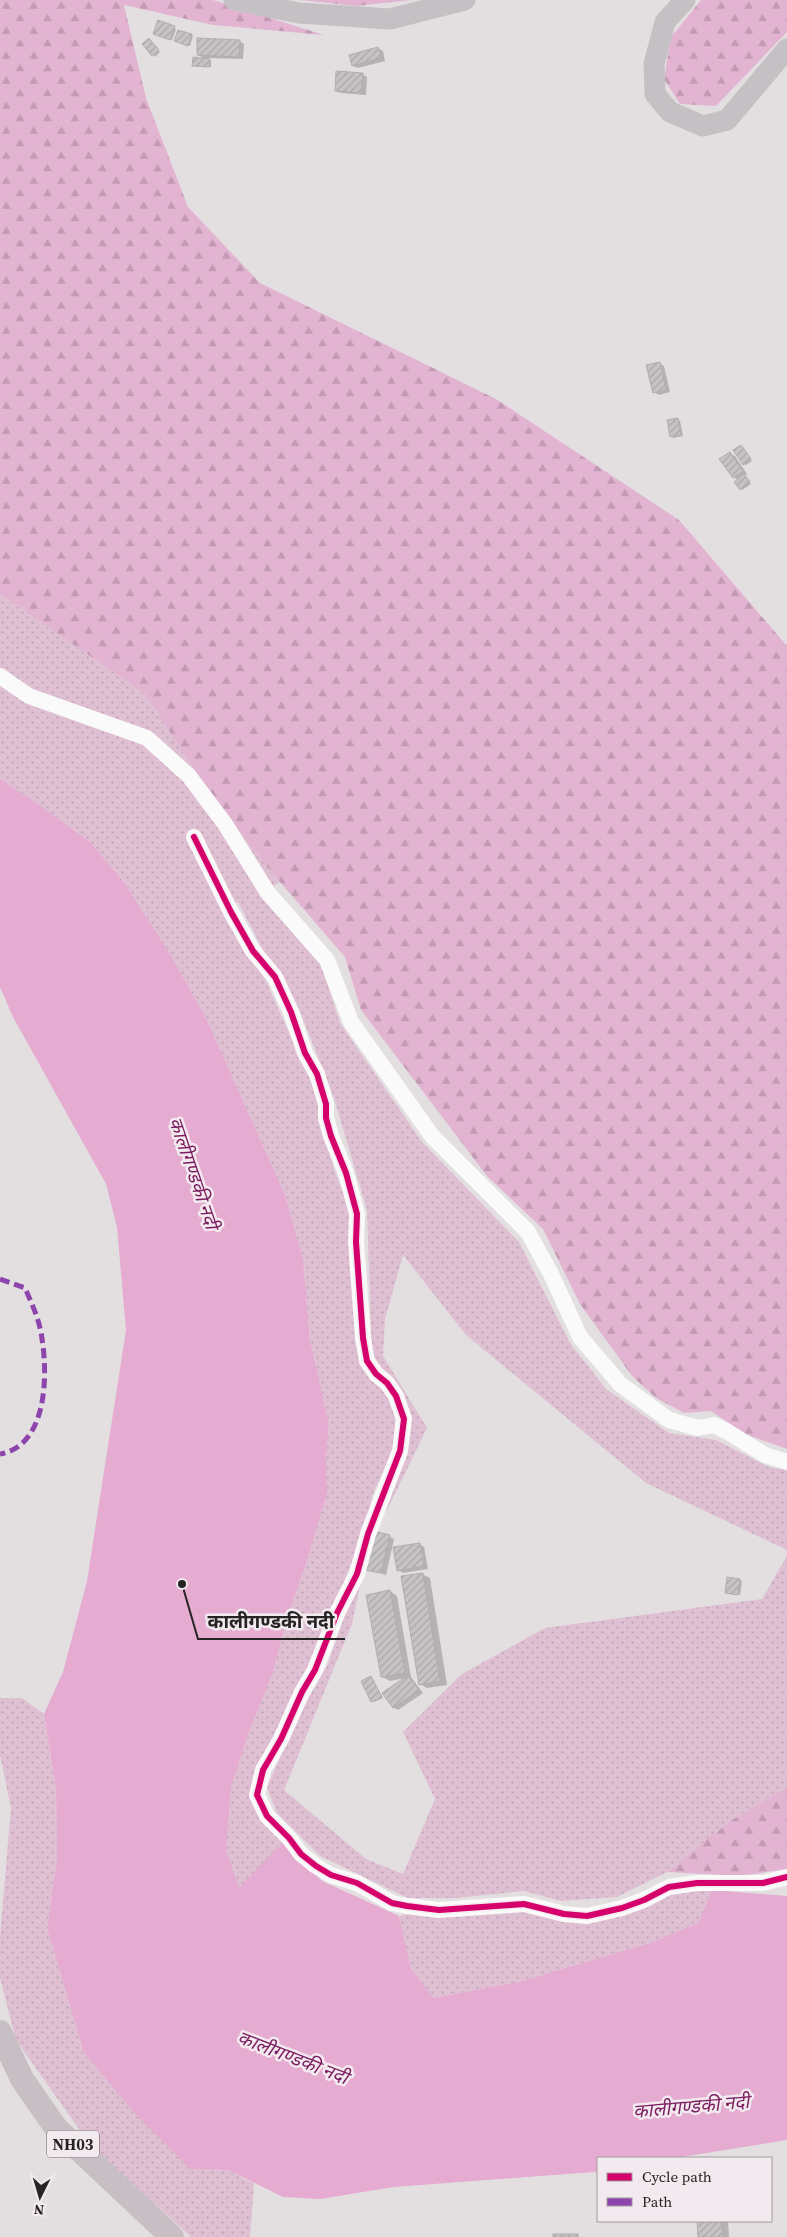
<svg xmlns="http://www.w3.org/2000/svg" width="787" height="2237" font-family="'Source Serif 4','Noto Sans Devanagari',serif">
	<defs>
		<pattern id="grass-dots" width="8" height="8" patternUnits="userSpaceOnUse" patternTransform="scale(1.25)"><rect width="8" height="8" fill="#dfbfd2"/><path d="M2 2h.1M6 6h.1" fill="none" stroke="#bfa4b4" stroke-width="1.8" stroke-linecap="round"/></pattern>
		<pattern id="forest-firs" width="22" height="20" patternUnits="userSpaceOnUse" patternTransform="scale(1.25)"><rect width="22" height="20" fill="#e2b4d1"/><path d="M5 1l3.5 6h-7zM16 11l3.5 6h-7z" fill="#c29ab3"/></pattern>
		<pattern id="building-hatch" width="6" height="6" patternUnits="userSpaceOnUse" patternTransform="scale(1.25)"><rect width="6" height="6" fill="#c6c3c4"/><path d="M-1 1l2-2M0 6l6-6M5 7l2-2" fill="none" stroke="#aaa7a8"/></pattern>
	</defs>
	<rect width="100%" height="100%" fill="#e3dfe1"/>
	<g fill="url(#grass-dots)">
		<path d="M0 594 145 694 216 803 280 882 261 892 320 961 340 1023 422 1142 519 1242 570 1343 606 1389 669 1433 716 1440 769 1467 787 1470V1550L646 1483 466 1335 403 1255 385 1319 383 1356 427 1428 391 1502 371 1534 352 1624 284 1790 366 1859 403 1874 435 1799 403 1732 462 1674 545 1628 762 1599 787 1556V1787L730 1821 667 1872 617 1897 561 1901 524 1891 455 1898H408L320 1856 277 1813 267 1787 299 1715 328 1664 359 1574 370 1533 402 1451 408 1418 391 1378 372 1359 367 1210 334 1098 299 1009 264 952 238 902 221 910 266 981 316 1093 322 1125 335 1172 349 1207 358 1355 368 1375 381 1388 396 1409 394 1447 372 1496 368 1520 319 1646 251 1790 254 1808 283 1842 239 1889 226 1850 231 1787 249 1732 273 1672 287 1618 305 1567 327 1492 326 1460 329 1424 310 1340 303 1259 285 1195 206 1018 170 954 124 882 90 842 41 806 0 779Z"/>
		<path d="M0 1698H22L44 1714 56 1789 57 1859 47 1928 84 2053 135 2114 190 2169 228 2170 254 2184 250 2237H191L91 2146 16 2040 0 1978V1937L11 1808 0 1755Z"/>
		<path d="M712 1890 698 1923 650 1943 518 1982 434 1998 411 1969 399 1916 413 1913 524 1909 580 1922 676 1891Z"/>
	</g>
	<g fill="url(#forest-firs)">
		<path d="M0 0H213L324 35 213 25 124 5 146 98 188 207 260 283 496 399 679 520 787 646V1449L745 1434 711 1411 684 1413 656 1398 632 1376 580 1304 543 1229 487 1176 361 1010 345 957 280 882 216 803 145 694 0 594Z"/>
		<path d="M300 0H411L356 6Z"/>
		<path d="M701 0H787V32L716 106 680 104 664 79 671 37Z"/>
		<path d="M787 1787V1869L741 1876 667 1872 730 1821Z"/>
	</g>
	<path fill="#e5abd0" d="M0 779 41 806 90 842 124 882 170 954 206 1018 285 1195 303 1259 310 1340 329 1424 326 1460 327 1493 305 1567 287 1618 273 1672 249 1732 231 1787 226 1850 239 1888 283 1842 322 1881 399 1916 411 1969 434 1998 518 1982 650 1943 698 1923 712 1890 787 1896V2140L675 2158H598V2171L594 2172 394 2187 320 2199 283 2197 228 2170 190 2169 135 2114 84 2053 47 1928 57 1859 56 1789 44 1714 63 1672 87 1581 126 1330 117 1227 106 1184 13 1017 0 987Z"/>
	<g fill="#0003">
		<path d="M174 28 176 29 172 40 156 35Z"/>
		<path d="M191 35 193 36 190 46 178 42Z"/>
		<path d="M149 39 160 52 155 57 143 44Z"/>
		<path d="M239 41 244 44 243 59 205 58 211 61V67L196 66 207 60 198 55Z"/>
		<path d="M378 48 383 51 385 61 358 68 353 66Z"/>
		<path d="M362 74 367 77 366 95 341 93 336 91Z"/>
		<path d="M659 363 664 366 670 392 659 395 654 392Z"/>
		<path d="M678 420 680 421 683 436 673 438 671 436Z"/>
		<path d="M743 447 752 461 746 465 744 464Z"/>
		<path d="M730 454 735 456 747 474 744 476 751 484 742 490 739 480 733 477Z"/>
		<path d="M389 1536 394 1539 386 1575 366 1569Z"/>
		<path d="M419 1544 424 1547 428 1569 403 1573 398 1570Z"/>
		<path d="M422 1574 430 1578 447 1685 427 1688 420 1684Z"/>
		<path d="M740 1580 742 1581 740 1595 726 1593Z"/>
		<path d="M390 1591 397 1596 411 1677 423 1693 398 1710 393 1707 405 1678 390 1681 382 1677Z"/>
		<path d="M371 1678 383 1698 374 1702 372 1701Z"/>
		<path d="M698 2221H728L729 2237H699Z"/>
	</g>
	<g fill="url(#building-hatch)" stroke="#b1aeb0">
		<path d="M158 20 175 26 170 40 153 34Z"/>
		<path d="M178 30 192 34 188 46 174 41Z"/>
		<path d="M149 38 159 50 152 56 142 44Z"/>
		<path d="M197 38 240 40 239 57 197 55Z"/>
		<path d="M378 47 381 58 352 66 349 55Z"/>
		<path d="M193 57 210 59 209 67 192 66Z"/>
		<path d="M336 71 363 73 361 93 335 91Z"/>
		<path d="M660 362 666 390 653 393 646 365Z"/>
		<path d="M678 418 681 435 670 437 667 420Z"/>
		<path d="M741 445 751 459 743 465 733 450Z"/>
		<path d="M730 452 743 471 733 478 719 459Z"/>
		<path d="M744 474 750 482 740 490 734 482Z"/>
		<path d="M373 1531 390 1535 381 1573 365 1570Z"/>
		<path d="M420 1543 424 1566 397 1571 393 1547Z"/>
		<path d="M423 1573 440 1681 419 1685 401 1576Z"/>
		<path d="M727 1577 740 1579 738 1595 725 1593Z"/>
		<path d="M390 1590 405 1673 381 1677 366 1595Z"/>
		<path d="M408 1675 419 1690 393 1708 382 1693Z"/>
		<path d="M371 1676 382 1697 371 1702 361 1681Z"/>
		<path d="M697 2221H721L723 2237H698Z"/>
		<rect x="553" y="2234" width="25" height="3"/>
	</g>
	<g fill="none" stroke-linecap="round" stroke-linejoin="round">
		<g stroke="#fbfafa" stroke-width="16">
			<path d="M0 676 29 696 147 738 189 776 225 824 268 893 327 960 351 1022 432 1136 528 1232 551 1274 580 1337 620 1384 669 1420 698 1428 714 1425 728 1432 765 1455 787 1462"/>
			<path d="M194 837 231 912 253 951 275 977 291 1012 305 1053 317 1074 326 1104V1118L331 1136 346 1173 357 1214 356 1242 363 1338 367 1361 376 1374 387 1383 396 1396 404 1419 400 1451 368 1534 357 1574 337 1613 315 1670 302 1692 281 1739 263 1770 257 1795 267 1816 289 1838 301 1854 316 1866 331 1875 357 1883 392 1903 407 1906 439 1910 524 1904 564 1914 587 1916 622 1908 644 1900 669 1887 697 1883H763L787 1877"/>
		</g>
		<g stroke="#c5c0c3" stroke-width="21">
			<path d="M234 0 299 13 390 19 465 0"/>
			<path d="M685 0 665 22 654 64 655 94 670 112 703 126 727 120 787 49"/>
		</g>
		<path stroke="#c7bfc3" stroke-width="24" d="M0 2032 22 2079 56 2128 172 2237"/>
		<path stroke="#8e44ad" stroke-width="5" stroke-dasharray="10 5" stroke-linecap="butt" d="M0 1279 25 1288C32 1304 40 1321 42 1339 48 1376 47 1446 0 1454"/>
		<g stroke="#f3eaef" stroke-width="9">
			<path id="cycleway" d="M194 837 231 912 253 951 275 977 291 1012 305 1053 317 1074 326 1104V1118L331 1136 346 1173 357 1214 356 1242 363 1338 367 1361 376 1374 387 1383 396 1396 404 1419 400 1451 368 1534 357 1574 337 1613 315 1670 302 1692 281 1739 263 1770 257 1795 267 1816 289 1838 301 1854 316 1866 331 1875 357 1883 392 1903 407 1906 439 1910 524 1904 564 1914 587 1916 622 1908 644 1900 669 1887 697 1883H763L787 1877"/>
		</g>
		<use href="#cycleway" stroke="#d6006c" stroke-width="6"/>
	</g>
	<g text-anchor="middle" stroke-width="5" stroke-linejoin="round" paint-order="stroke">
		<rect fill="#f3eaef" stroke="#645f61" stroke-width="1" x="47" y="2130.5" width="52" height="27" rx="4"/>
		<g font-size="16" font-weight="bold" fill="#262324">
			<text x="73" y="2150">NH03</text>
		</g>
		<g font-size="19" font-style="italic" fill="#7b1d60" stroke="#f3eaef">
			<text transform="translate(194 1173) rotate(71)" y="7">कालीगण्डकी नदी</text>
			<text transform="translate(293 2057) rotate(21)" y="7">कालीगण्डकी नदी</text>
			<text transform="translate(691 2106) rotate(-5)" y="7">कालीगण्डकी नदी</text>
		</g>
	</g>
	<path fill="none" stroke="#262324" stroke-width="2" d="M182 1584L198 1639H345"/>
	<circle fill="#262324" stroke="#f3eaef" stroke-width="2" cx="182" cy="1584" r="5"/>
	<g font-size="19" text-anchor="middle" font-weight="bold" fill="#262324" stroke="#f3eaef" stroke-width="5" stroke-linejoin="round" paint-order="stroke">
		<text x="271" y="1628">कालीगण्डकी नदी</text>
	</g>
	<rect x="597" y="2157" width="175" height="65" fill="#f3eaef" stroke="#a19a9e"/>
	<rect x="607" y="2173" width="25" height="8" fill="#d6006c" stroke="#a19a9e"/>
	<text x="642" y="2182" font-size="15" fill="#262324">Cycle path</text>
	<rect x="607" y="2198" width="25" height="8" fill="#8e44ad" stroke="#a19a9e"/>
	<text x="642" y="2207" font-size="15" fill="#262324">Path</text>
	<g transform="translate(40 2197) rotate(185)" stroke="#f3eaef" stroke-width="4" paint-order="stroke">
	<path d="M0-4L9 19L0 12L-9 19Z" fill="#262324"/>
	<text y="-8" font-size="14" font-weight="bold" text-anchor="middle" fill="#262324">N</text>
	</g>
</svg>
